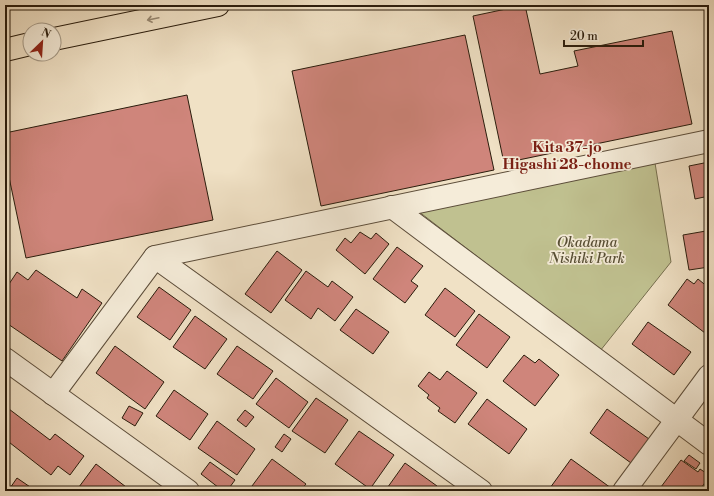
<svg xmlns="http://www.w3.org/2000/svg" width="714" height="496" font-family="'Libre Bodoni',serif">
	<rect width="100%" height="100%" fill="#f0e1c5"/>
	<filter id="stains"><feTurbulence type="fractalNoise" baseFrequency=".005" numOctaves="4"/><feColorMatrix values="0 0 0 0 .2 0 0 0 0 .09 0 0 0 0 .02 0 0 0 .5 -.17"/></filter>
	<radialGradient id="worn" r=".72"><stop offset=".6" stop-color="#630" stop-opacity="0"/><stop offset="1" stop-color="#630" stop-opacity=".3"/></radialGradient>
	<path fill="#c0c190" stroke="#756e4e" d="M655 163 671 262 600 351 418 211Z"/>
	<g fill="#cf857b" stroke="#2a1c0c">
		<path d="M525 5 540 74 578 66 574 51 672 31 692 124 504 163 473 16Z"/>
		<path d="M465 35 494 170 321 206 292 71Z"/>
		<path d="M187 95 213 220 26 258 5 158V133Z"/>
		<path d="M709 162V196L695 199 689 166Z"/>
		<path d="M706 231 709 249V267L689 270 683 235Z"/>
		<path d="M360 232 371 239 376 233 389 244 365 274 336 250 345 238 351 243Z"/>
		<path d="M397 247 423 266 411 281 418 286 405 303 373 279Z"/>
		<path d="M277 251 302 270 271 313 245 294Z"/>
		<path d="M36 270 77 298 82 289 102 303 62 361 5 322V290L17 272 28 280Z"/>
		<path d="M306 271 328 287 332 281 353 297 335 321 318 308 311 319 285 300Z"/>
		<path d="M687 279 694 284 698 279 709 288V336L668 305Z"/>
		<path d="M159 287 191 310 170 340 137 317Z"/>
		<path d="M445 288 475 311 455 337 425 315Z"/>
		<path d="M356 309 389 332 373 354 340 330Z"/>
		<path d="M479 314 510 337 487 368 456 345Z"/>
		<path d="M195 316 227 339 205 369 173 347Z"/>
		<path d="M648 322 691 352 674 375 632 344Z"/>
		<path d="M115 346 164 382 145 409 96 373Z"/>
		<path d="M237 346 273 371 253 399 217 374Z"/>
		<path d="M524 355 535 363 539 359 559 375 535 406 503 381Z"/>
		<path d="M447 371 477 393 455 423 438 411 440 408 427 398 429 395 418 386 429 372 440 380Z"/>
		<path d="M276 378 308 402 289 428 256 404Z"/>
		<path d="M174 390 208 414 190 440 156 416Z"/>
		<path d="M316 398 348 420 325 453 292 431Z"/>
		<path d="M487 399 527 429 509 454 468 424Z"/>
		<path d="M5 406 50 440 55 434 84 456 70 475 58 466 51 475 5 439Z"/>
		<path d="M129 406 143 413 135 426 122 418Z"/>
		<path d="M607 409 649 439 631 463 590 433Z"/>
		<path d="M245 410 254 417 246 427 237 420Z"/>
		<path d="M217 421 255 449 237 475 198 448Z"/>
		<path d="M359 431 394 455 370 489 335 464Z"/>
		<path d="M284 434 291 439 282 452 275 447Z"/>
		<path d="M689 455 700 463 696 469 684 461Z"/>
		<path d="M272 459 306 484 300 491H259L252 486Z"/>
		<path d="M571 459 611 488 609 491H554L550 488Z"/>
		<path d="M681 460 698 472 700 469 709 475V477L699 491H658Z"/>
		<path d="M210 462 235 480 227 491H223L201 474Z"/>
		<path d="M405 463 437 486 433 491H385Z"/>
		<path d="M96 464 130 490 129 491H76Z"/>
		<path d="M17 478 36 491H8Z"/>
	</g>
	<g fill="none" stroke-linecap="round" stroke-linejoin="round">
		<g stroke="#5c4d3a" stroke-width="24">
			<g id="street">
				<path d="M392 207 709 444"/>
				<path d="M155 257 481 491"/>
				<path d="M5 359 188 491"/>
				<path d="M53 394 155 257 709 141"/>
				<path d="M624 491 709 376"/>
			</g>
		</g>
		<g stroke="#2a1c0c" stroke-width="24">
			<g id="primary">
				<path d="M54 39 218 5"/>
				<path d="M5 50 30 44"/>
			</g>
		</g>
		<use href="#street" stroke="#f5ecd9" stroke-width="22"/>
		<use href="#primary" stroke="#f0e1c5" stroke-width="22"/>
	</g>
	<defs><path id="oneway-shaft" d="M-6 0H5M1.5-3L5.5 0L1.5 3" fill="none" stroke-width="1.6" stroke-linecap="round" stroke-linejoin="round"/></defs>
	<use stroke="#978872" href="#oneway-shaft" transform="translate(153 19) rotate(168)"/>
	<g text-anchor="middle" stroke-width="3.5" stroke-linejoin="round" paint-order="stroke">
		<g font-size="14" font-style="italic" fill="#574e34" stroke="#f5ecd9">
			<text x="587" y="247">Okadama<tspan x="587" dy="16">Nishiki Park</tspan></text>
		</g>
		<g font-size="15" font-weight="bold" fill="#7a1f14" stroke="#f5ecd9">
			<text x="567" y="152">Kita 37-jo<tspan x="567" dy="17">Higashi 28-chome</tspan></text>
		</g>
	</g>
	<rect width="714" height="496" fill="none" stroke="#f0e1c5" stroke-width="20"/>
	<rect x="6" y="6" width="702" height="484" fill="none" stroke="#2a1c0c" stroke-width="2"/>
	<rect x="10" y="10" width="694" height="476" fill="none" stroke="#2a1c0c"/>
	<g transform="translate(42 42) rotate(25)"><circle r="19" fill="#f5ecd9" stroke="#a49987"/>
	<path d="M0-3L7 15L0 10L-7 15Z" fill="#8f2418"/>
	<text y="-6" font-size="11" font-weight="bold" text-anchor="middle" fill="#2a1c0c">N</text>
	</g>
	<path d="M564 40v6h79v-6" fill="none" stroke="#2a1c0c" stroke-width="2"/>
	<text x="570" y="40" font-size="12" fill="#2a1c0c" stroke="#f5ecd9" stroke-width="3" paint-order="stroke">20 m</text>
	<rect width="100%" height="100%" filter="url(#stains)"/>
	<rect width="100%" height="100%" fill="url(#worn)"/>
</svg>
